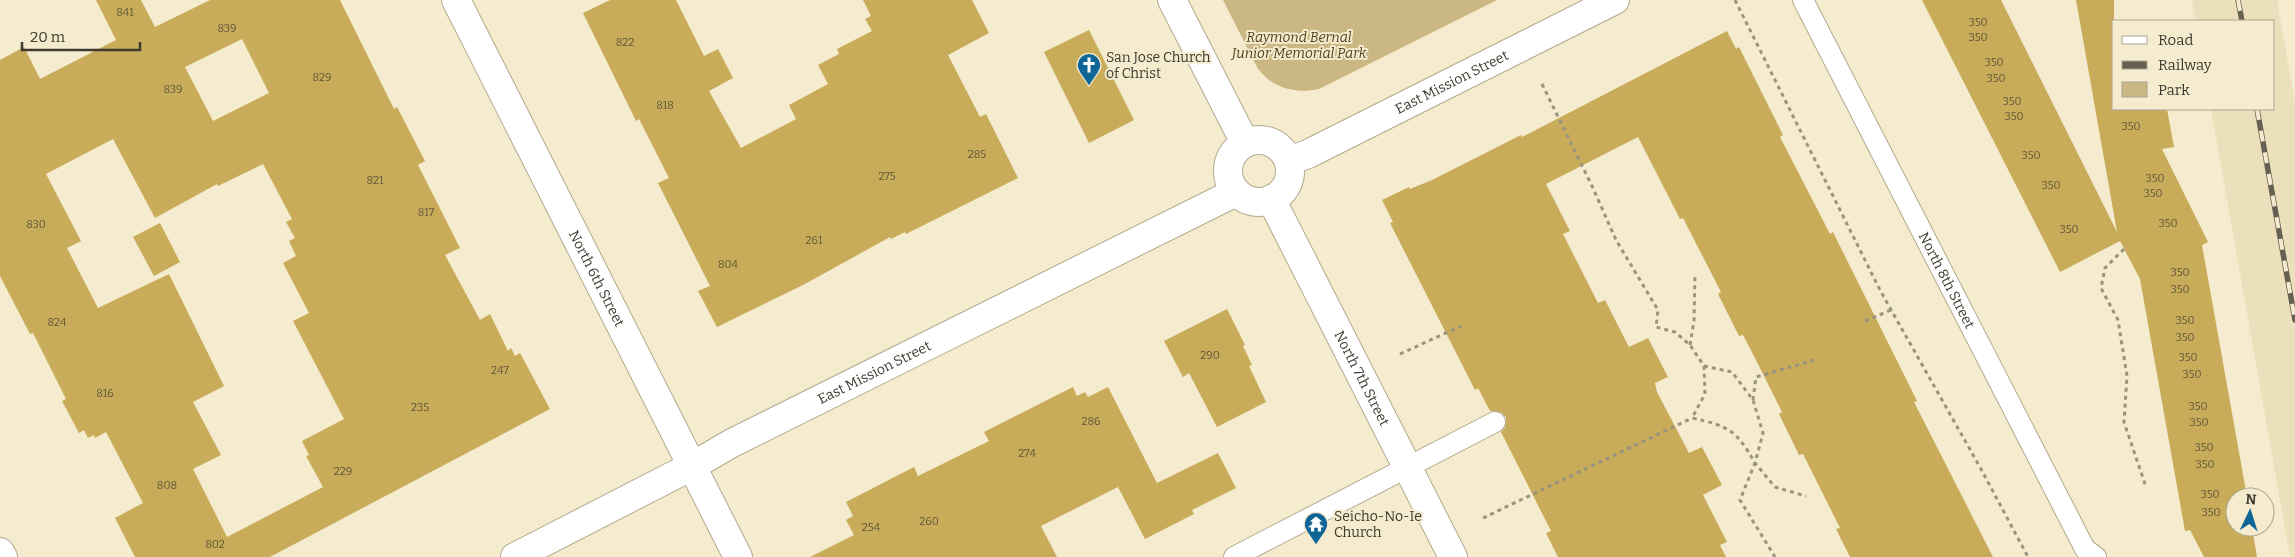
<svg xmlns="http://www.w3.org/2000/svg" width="2295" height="557" font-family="Bitter,serif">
	<rect width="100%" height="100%" fill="#f5ebce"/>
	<path fill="#ece0bc" d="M2192 0H2277L2295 102V557H2290L2211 109H2274V21H2196Z"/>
	<path fill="#cab783" d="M1223 0H1497L1319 89C1295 94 1274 89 1258 69Z"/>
	<g fill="#c8ac5a" fill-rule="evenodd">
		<path d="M96 0H141L155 27 210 0H340L394 109 397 107 425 161 418 165 460 248 445 255 480 320 490 314 508 351 511 348 515 356 520 353 550 409 270 557H135L115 518 143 503 106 432 95 438 94 435 88 438 84 430 79 433 62 401 66 399 33 333 30 334 0 276V60L24 47 40 79 116 40ZM242 39 269 93 213 121 185 67ZM113 139 155 218 217 184 218 186 263 164 292 219 286 222 295 238 289 241 296 256 283 263 309 313 293 321 344 419 302 441 309 455 306 456 323 487 227 537 193 469 221 455 193 402 224 386 169 274 98 308 67 248 81 241 46 174Z"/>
		<path d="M610 0H676L704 56 718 49 733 78 709 91 741 148 796 119 789 105 828 84 818 65 839 54 837 49 872 31 865 19 871 16 863 0H972L989 33 948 55 980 117 986 114 1018 178 906 234 905 232 891 239 890 237 805 284 717 327 698 291 710 286 658 183 669 178 639 119 636 121 583 13Z"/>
		<path d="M1922 0H2001L2117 232 2076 0H2114V109H2167L2174 147 2162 149 2208 242 2202 245 2247 497H2235V527H2252L2257 557H2204L2190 530 2185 531 2140 279 2120 241 2060 272Z"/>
		<path d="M1089 30 1134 120 1089 143 1044 52Z"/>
		<path d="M1727 31 1736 49 1739 47 1783 135 1780 137 1830 234 1833 232 1917 401 1914 402 1993 557H1850L1836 529 1840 528 1803 454 1799 455 1779 414 1782 412 1758 364 1743 335 1739 336 1718 294 1721 292 1683 218 1680 219 1638 137 1546 184 1570 231 1563 234 1598 303 1605 300 1629 347 1648 338 1668 377 1655 383 1657 392 1689 453 1702 447 1722 485 1703 495 1727 542 1720 545 1726 557H1558L1546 533 1551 531 1501 432 1505 428 1506 417 1501 412 1490 411 1478 388 1475 390 1390 223 1393 222 1382 200 1409 187 1410 189 1432 180 1521 135 1522 137Z"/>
		<path d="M160 223 180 262 154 276 133 237Z"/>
		<path d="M1227 309 1245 345 1243 346 1252 365 1249 366 1266 402 1217 427 1189 373 1183 377 1164 341Z"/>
		<path d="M1073 387 1077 396 1085 392 1088 397 1108 387 1157 483 1218 453 1236 488 1192 510 1194 514 1145 539 1118 487 1041 526 1057 557H810L854 535 846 520 853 516 846 502 914 467 918 476 989 441 984 432Z"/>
	</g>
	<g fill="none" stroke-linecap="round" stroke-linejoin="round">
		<g stroke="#b3a98e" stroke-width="22">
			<g id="service">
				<path id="s1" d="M1803 0 2085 549 2096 557"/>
				<path d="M1234 557 1495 422"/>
			</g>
		</g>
		<g stroke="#b3a98e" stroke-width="30">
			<g id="minor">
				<path id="s2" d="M456 0 738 557"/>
				<path id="s3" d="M1289 161 1308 154 1615 0"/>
				<path d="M0 552 3 557"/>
			</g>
		</g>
		<g stroke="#b3a98e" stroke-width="30">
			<g id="tertiary">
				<path d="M1172 0 1245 143"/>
				<circle cx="1259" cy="171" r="31"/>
				<path id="s4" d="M1271 199 1453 557"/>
				<path id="s5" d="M515 557 694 465 732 443 1236 192"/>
			</g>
		</g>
		<g stroke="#9a937f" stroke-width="3" stroke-dasharray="4 4" stroke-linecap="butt">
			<path d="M1735 0 1881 292 1981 469 2028 557"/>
			<path d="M1542 84 1592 186 1616 240 1658 310 1656 327 1675 332 1690 345 1704 366 1705 394 1692 418C1729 426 1736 430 1755 463L1740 500 1775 557"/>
			<path d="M2124 249 2105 268 2101 288 2118 320 2127 376 2124 422 2146 487"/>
			<path d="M1865 321 1891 310"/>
			<path d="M1690 345 1694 321 1695 274"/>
			<path d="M1400 354 1461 326"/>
			<path d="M1704 366 1732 372 1753 400 1763 433 1755 463 1775 487 1806 496"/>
			<path d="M1753 400 1756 377 1815 360"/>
			<path d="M1483 518 1692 418"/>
		</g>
		<use href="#service" stroke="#fff" stroke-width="20"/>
		<use href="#minor" stroke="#fff" stroke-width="28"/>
		<use href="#tertiary" stroke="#fff" stroke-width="28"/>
		<g stroke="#656051" stroke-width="5.5">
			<g id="rail">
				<path d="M2238 0 2242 21"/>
				<path d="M2257 109 2295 320"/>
			</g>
		</g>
		<use href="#rail" stroke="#f5ebce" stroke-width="4" stroke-dasharray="11" stroke-linecap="butt"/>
	</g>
	<defs>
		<g id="church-pin" transform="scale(1.25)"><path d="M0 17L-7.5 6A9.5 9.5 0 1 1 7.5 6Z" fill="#0f6696" stroke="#f5ebce"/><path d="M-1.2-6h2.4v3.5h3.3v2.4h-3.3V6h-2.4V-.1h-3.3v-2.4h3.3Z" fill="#fff"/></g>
		<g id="temple-pin" transform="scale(1.25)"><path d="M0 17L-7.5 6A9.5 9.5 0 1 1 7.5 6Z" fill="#0f6696" stroke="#f5ebce"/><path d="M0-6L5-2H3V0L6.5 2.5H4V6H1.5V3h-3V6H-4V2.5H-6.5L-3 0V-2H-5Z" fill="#fff"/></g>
	</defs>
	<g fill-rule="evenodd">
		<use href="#church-pin" x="1089" y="65"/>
		<use href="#temple-pin" x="1316" y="524"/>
	</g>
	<g text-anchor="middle" stroke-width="4" stroke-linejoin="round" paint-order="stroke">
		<g font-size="11" fill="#60563a">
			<text x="125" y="16">841</text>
			<text x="1978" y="26">350</text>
			<text x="227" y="32">839</text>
			<text x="1978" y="41">350</text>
			<text x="625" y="46">822</text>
			<text x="1994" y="66">350</text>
			<text x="322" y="81">829</text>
			<text x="1996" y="82">350</text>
			<text x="173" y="93">839</text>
			<text x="2012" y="105">350</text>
			<text x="665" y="109">818</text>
			<text x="2014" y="120">350</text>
			<text x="2131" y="130">350</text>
			<text x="977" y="158">285</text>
			<text x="2031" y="159">350</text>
			<text x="887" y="180">275</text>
			<text x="2155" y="182">350</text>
			<text x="375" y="184">821</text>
			<text x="2051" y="189">350</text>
			<text x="2153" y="197">350</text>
			<text x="426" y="216">817</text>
			<text x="2168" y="227">350</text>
			<text x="36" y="228">830</text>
			<text x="2069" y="233">350</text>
			<text x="814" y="244">261</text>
			<text x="728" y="268">804</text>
			<text x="2180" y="276">350</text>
			<text x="2180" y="293">350</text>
			<text x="2185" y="324">350</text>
			<text x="57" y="326">824</text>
			<text x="2185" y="341">350</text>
			<text x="1210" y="359">290</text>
			<text x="2188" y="361">350</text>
			<text x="500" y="374">247</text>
			<text x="2192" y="378">350</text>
			<text x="105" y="397">816</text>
			<text x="2198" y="410">350</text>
			<text x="420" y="411">235</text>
			<text x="1091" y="425">286</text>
			<text x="2199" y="426">350</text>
			<text x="2204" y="451">350</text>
			<text x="1027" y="457">274</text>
			<text x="2205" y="468">350</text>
			<text x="343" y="475">229</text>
			<text x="167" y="489">808</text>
			<text x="2210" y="498">350</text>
			<text x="2211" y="516">350</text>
			<text x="929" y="525">260</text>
			<text x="871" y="531">254</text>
			<text x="215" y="548">802</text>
		</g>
		<g font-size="14" font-style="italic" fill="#504420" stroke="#f5ebce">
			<text x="1299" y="42">Raymond Bernal<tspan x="1299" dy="16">Junior Memorial Park</tspan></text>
		</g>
		<g font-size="14" fill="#3e3a2f" stroke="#f5ebce" text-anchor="start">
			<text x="1106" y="62">San Jose Church<tspan x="1106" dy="16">of Christ</tspan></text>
			<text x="1334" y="521">Seicho-No-Ie<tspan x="1334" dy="16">Church</tspan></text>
		</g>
		<g font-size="14" fill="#3e3a2f" stroke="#f5ebce">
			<text dy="5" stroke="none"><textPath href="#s3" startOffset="181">East Mission Street</textPath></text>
			<text dy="5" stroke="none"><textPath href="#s2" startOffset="312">North 6th Street</textPath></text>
			<text dy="5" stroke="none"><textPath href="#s1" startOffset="315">North 8th Street</textPath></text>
			<text dy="5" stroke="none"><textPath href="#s5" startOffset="404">East Mission Street</textPath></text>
			<text dy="5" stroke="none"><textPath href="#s4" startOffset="201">North 7th Street</textPath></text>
		</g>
	</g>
	<rect x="2112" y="20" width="162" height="90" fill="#f5ebce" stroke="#aca48e"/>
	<rect x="2122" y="36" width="25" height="8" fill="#ffffff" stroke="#aca48e"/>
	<text x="2158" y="45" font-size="15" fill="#3e3a2f">Road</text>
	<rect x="2122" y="61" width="25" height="8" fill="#656051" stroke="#aca48e"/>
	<text x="2158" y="70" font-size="15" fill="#3e3a2f">Railway</text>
	<rect x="2122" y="82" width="25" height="15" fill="#cab783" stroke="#aca48e"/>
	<text x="2158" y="95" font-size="15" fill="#3e3a2f">Park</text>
	<g transform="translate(2250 512) rotate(4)"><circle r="24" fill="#f5ebce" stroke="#aca48e"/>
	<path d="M0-4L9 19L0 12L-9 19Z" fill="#0f6696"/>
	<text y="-8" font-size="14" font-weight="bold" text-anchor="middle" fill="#3e3a2f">N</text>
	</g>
	<path d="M22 42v8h118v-8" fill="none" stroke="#3e3a2f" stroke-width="2.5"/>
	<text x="30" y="42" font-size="15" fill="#3e3a2f" stroke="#f5ebce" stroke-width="4" paint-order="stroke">20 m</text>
</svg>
